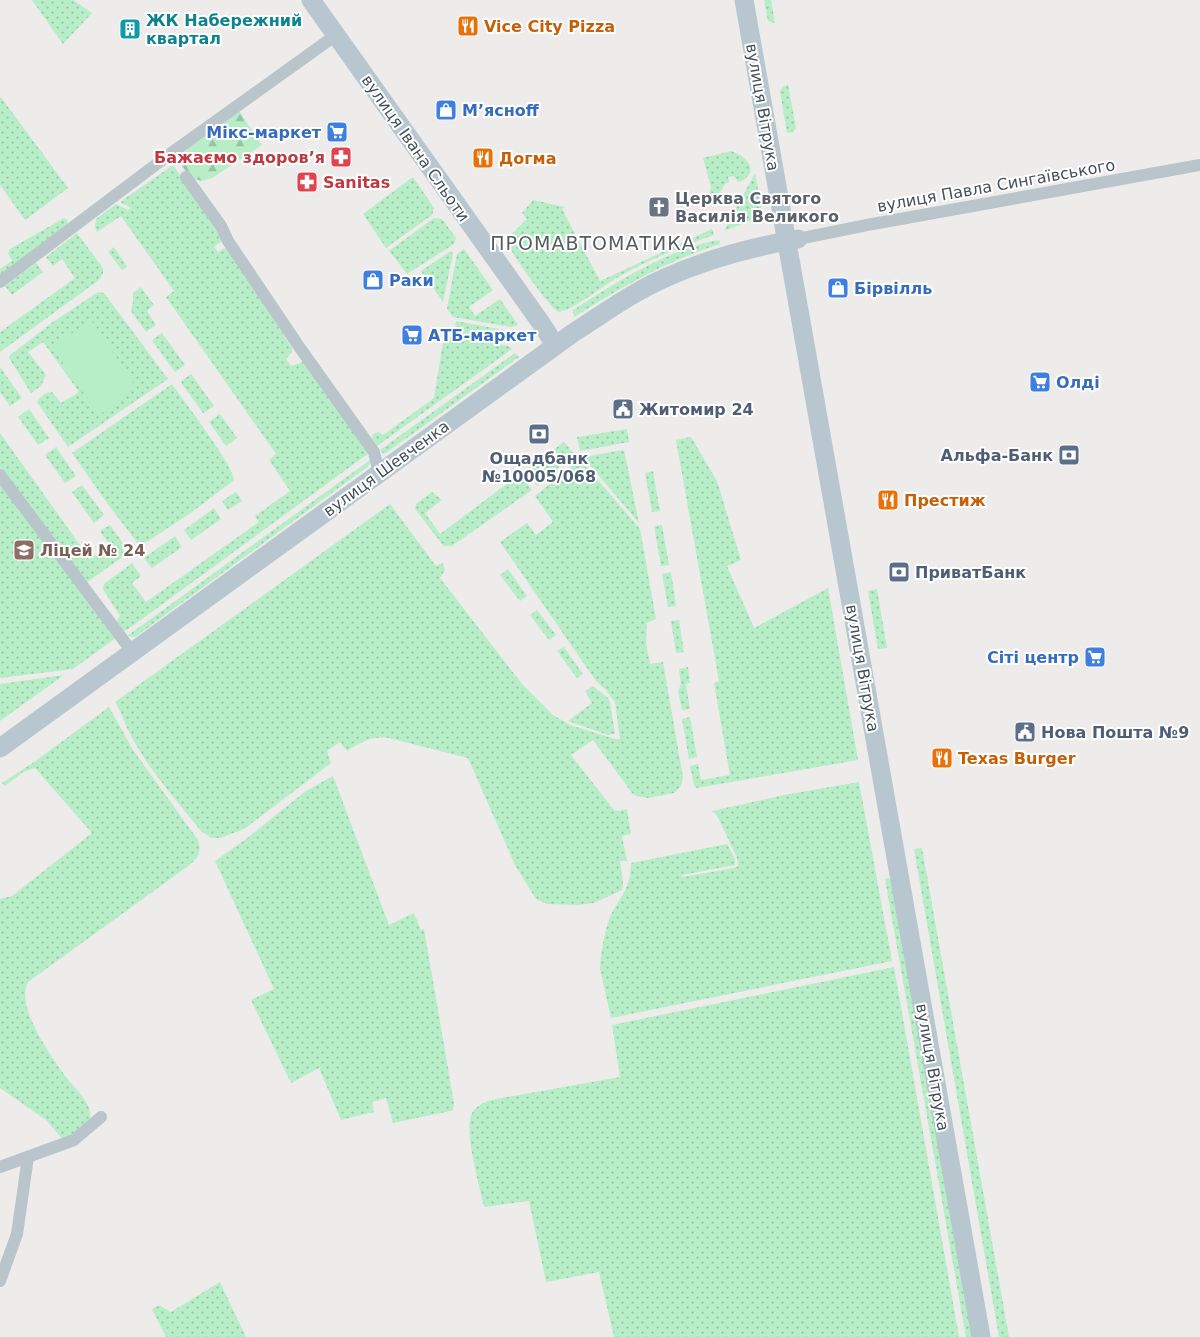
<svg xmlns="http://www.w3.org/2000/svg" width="1200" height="1337" font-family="'DejaVu Sans',sans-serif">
	<defs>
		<pattern id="green-dots" width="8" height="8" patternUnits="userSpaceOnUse" patternTransform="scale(1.25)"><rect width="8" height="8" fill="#b7eec7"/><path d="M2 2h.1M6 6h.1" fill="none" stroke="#96c3a4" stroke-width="1.8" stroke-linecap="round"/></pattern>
		<pattern id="forest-firs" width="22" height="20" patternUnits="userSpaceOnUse" patternTransform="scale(1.25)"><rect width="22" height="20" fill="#b7eec7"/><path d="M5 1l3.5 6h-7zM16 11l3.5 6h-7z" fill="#96c3a4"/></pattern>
	</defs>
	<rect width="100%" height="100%" fill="#eeebeb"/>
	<g fill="url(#green-dots)">
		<path d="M32 0H73L92 13 63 44Z"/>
		<path d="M764 0H771L775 23 768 21Z"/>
		<path d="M788 84 796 128 793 132 787 133 780 91 783 87Z"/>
		<path d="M0 96 68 188 25 220 0 185Z"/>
		<path d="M731 151C740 154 757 164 748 176 745 180 742 181 738 182L734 176 728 177 729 182 724 185C720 194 718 199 709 204L708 199 711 187 703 158Z"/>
		<path d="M173 165 217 228 223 240 214 247 218 252 227 247 292 348V352L286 359 291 366 303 362 369 453 127 630 123 631 116 622 120 616 104 591 103 588 104 584 132 563 141 576 132 583 146 602 259 522 255 516 290 491 269 460 276 454 166 297 174 291 121 216 97 232 95 227 96 219 116 204 128 210 131 208 120 202Z"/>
		<path d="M755 173 763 216 724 231Z"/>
		<path d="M413 177 434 208 432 215 386 248 363 214Z"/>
		<path d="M533 200 565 207 562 209 600 281 712 229 714 235C682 246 651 259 622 275 603 285 579 307 559 312 549 308 513 255 507 243L508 238 527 219 522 213Z"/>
		<path d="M64 218 67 220 68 225 0 277V269L12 261 8 253 10 249Z"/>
		<path d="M434 218 442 219 456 238 454 244 407 274 389 251Z"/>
		<path d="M77 233 103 268V274L99 280 0 352V332L75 278 62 259 53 266 46 257Z"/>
		<path d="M719 240 720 244C666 261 622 287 574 317L573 310C614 284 669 248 719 240Z"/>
		<path d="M114 247 127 267 122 270 108 252Z"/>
		<path d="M464 249 493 290 469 307 475 316 500 299 518 325 511 327 453 317 447 309 457 254Z"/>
		<path d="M451 251 453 254 443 302 421 271Z"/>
		<path d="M36 263 43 272 12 295 5 286Z"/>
		<path d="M141 287 154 305 147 311 156 325 146 332 131 311 133 302V293Z"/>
		<path d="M98 292 104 293 168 379 68 447 37 402C40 397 45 392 52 392L61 403 79 392 43 342 28 352 46 375 41 386 31 393 9 358V356L53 322Z"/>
		<path d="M456 321 524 334 519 343 454 333Z"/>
		<path d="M162 333 185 365 175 372 153 342V339Z"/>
		<path d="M444 336 509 346 512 349 377 446 372 438 373 434 379 432 383 435 434 398Z"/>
		<path d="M515 353 519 357 386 453 384 454 380 450Z"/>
		<path d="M0 367 22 398 10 406 0 392Z"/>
		<path d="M191 374 214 406 204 413H203L182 384 181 381Z"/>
		<path d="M172 384C182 399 235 467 234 480L192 512 142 545H139L107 503 72 453Z"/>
		<path d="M29 409 49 438 38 445 18 417Z"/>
		<path d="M220 414 237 438 226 446 209 422Z"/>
		<path d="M627 429 629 442 580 451 577 437Z"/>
		<path d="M0 433 90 559 110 546 100 531 110 525C116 534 130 547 121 558L86 583 0 467Z"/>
		<path d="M691 437 717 481 741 560 727 566 754 628 828 588 858 760 703 787 696 788 694 785 690 766 698 764 701 780 730 775 714 683 719 681 676 440Z"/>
		<path d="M564 442 574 454 537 486 526 470Z"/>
		<path d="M56 447 76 476 65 483 45 455Z"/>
		<path d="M624 450 639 523 583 457Z"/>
		<path d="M580 459 640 529 656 619 647 623 646 643 650 664 663 662 683 777 681 786 674 793 648 798 636 796 632 793 593 740 571 755 614 810 618 811 627 809 631 834 622 836 627 861H620L623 882 622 890 594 903 578 905 547 904 536 899 515 865 468 758 389 738C370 736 362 742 347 751L340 742 327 751 331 763 244 829 220 838H211L200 830C177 801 147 767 130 734 124 723 122 712 115 702L390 504 436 566 443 563 445 570 440 578 522 684 553 715 570 725 615 739H620L615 702 606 690 596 681 500 542 527 523 536 535 553 522 535 496Z"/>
		<path d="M370 460 371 463 366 468 135 637 127 636Z"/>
		<path d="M653 471 660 511 652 512 645 473Z"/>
		<path d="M520 474 532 490 452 546H444L442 544 415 509 416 504 432 492 442 500 425 513 440 534Z"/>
		<path d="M0 481 116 638 73 669 0 678Z"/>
		<path d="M82 485 104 515 94 523 72 492Z"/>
		<path d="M236 492 242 501 228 510 222 501Z"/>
		<path d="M214 508 221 519 191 540 184 530Z"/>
		<path d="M662 525 669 565 661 566 654 526Z"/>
		<path d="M175 536 182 547 152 568 144 558Z"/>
		<path d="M508 569 527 596 520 601 500 575Z"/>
		<path d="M671 572 676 606 668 607 662 574Z"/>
		<path d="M877 589 887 648 878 649 868 591Z"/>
		<path d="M537 610 556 635 549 640 530 615Z"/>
		<path d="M679 620 684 652 676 653 671 621Z"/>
		<path d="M564 647 583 674 577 678 557 651Z"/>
		<path d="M688 667 690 683 686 684 690 709 682 710 678 691 681 684 679 669Z"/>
		<path d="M64 675 0 721V684Z"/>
		<path d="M593 686 608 698 610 702 615 734 608 735 568 721 592 703 585 691Z"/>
		<path d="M109 707 133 750 198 840C204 857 192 863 180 872L28 982C15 1005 49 1053 63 1073 70 1084 94 1104 90 1118 87 1128 73 1135 65 1142L46 1120 0 1088V899L12 896 92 833 35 768 23 772 5 786 2 783 34 762Z"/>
		<path d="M690 717 697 757 689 759 682 719Z"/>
		<path d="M333 776 389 925 414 913 421 930 424 929 454 1103 453 1110 450 1111 393 1123 386 1098 372 1102 374 1112 341 1120 319 1068 291 1083 251 1000 274 989 215 861 246 839 306 791Z"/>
		<path d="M859 782 892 961 611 1018 600 968C601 953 604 932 610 917 620 896 631 889 631 863L727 844 735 859V865L682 875V877L734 868 738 866 737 858 717 815 712 811 784 795Z"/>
		<path d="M922 848 1009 1337H999L914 849Z"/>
		<path d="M891 878 972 1337H966L885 879Z"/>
		<path d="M894 967 959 1337H614L599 1272 546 1282 529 1201 484 1207C480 1187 463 1130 472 1113 477 1105 483 1103 491 1100L620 1077 612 1025Z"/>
		<path d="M220 1282 246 1337H166L152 1309 159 1305 171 1312Z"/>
	</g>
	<path fill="url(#forest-firs)" d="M239 111 262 145 212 178 201 181C190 178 183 169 178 159L180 155Z"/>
	<path fill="#b7eec7" d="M91 320 137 388 99 415 52 347Z"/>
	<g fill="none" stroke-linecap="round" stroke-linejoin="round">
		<g stroke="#b9c4cb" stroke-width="12">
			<path d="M186 177 221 226 228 241 300 348 374 452 379 473"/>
			<path d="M798 239 867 225 1200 165"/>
			<path d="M0 282 170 154 336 35"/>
			<path d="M0 475 133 653"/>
			<path d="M0 1167 74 1140 101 1117"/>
			<path d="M0 1281 17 1234 28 1157"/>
		</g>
		<g stroke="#b8c6d0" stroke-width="19">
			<path d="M311 0 541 323 555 345"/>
			<path d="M744 0 981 1337"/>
			<path d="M0 748 573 333C603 314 633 292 665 278 707 259 752 247 798 239"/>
		</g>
	</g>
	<defs>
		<g id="restaurant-square" transform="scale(1.125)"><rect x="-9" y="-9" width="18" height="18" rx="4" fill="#e8710a" stroke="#fff"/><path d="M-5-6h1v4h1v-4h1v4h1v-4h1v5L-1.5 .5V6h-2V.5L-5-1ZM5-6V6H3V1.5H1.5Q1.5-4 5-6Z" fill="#fff"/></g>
		<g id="building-square" transform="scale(1.125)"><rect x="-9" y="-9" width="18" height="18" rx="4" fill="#0f9aa8" stroke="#fff"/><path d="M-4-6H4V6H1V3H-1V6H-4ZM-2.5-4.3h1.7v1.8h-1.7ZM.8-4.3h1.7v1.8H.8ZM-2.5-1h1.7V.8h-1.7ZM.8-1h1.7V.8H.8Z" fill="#fff"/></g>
		<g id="shop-square" transform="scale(1.125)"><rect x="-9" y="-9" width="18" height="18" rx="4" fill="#3f7fe0" stroke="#fff"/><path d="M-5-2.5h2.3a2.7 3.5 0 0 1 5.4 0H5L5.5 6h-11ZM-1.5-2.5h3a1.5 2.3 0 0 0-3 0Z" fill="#fff"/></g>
		<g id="supermarket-square" transform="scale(1.125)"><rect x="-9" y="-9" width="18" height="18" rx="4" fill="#3f7fe0" stroke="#fff"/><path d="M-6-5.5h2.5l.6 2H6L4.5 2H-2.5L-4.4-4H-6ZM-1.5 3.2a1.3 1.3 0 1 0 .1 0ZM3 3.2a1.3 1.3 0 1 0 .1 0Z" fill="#fff"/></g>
		<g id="pharmacy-square" transform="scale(1.125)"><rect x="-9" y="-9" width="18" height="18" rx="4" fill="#e0444e" stroke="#fff"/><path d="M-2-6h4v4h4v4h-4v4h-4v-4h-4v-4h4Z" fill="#fff"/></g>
		<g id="church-square" transform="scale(1.125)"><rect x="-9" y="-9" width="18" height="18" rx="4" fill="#6b7280" stroke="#fff"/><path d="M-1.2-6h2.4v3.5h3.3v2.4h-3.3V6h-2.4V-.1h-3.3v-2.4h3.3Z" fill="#fff"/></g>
		<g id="civic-square" transform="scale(1.125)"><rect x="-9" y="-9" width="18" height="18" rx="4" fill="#5c6f8a" stroke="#fff"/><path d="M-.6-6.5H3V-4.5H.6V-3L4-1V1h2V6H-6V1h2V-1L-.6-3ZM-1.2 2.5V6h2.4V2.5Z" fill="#fff"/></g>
		<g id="bank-square" transform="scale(1.125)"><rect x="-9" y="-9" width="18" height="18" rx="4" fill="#5c6f8a" stroke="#fff"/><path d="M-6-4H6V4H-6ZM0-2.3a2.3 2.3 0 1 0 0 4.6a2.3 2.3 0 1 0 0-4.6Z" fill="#fff"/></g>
		<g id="school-square" transform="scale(1.125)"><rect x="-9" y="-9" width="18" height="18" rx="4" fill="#8d6e63" stroke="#fff"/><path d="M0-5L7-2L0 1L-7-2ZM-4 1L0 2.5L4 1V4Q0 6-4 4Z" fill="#fff"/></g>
	</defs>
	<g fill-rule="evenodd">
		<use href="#restaurant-square" x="468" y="26"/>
		<use href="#building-square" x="130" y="29"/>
		<use href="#shop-square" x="446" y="110"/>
		<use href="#supermarket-square" x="337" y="132"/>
		<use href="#pharmacy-square" x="341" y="157"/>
		<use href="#restaurant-square" x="483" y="158"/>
		<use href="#pharmacy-square" x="307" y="182"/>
		<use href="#church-square" x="659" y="207"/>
		<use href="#shop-square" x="373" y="280"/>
		<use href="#shop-square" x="838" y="288"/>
		<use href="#supermarket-square" x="412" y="335"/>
		<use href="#supermarket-square" x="1040" y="382"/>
		<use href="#civic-square" x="623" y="409"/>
		<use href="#bank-square" x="539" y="434"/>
		<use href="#bank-square" x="1069" y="455"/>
		<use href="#restaurant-square" x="888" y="500"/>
		<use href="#school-square" x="24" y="550"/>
		<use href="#bank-square" x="899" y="572"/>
		<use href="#supermarket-square" x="1095" y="657"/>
		<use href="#civic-square" x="1025" y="732"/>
		<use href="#restaurant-square" x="942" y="758"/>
	</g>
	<g text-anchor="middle" stroke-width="4" stroke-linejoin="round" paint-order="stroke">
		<g font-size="16" font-weight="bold" fill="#0d838f" stroke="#fff" text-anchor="start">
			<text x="146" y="26">ЖК Набережний<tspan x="146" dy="18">квартал</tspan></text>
		</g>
		<g font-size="16" font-weight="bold" fill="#c56008" stroke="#fff" text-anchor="start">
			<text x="484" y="32">Vice City Pizza</text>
			<text x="499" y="164">Догма</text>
			<text x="904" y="506">Престиж</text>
			<text x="958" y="764">Texas Burger</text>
		</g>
		<g font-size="16" fill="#445058" stroke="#fff">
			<text transform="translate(763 107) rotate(80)" y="6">вулиця Вітрука</text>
			<text transform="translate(416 148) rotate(55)" y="6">вулиця Івана Сльоти</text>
			<text transform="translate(996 185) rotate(-10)" y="6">вулиця Павла Сингаївського</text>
			<text transform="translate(386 468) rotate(-36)" y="6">вулиця Шевченка</text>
			<text transform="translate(863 668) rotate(80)" y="6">вулиця Вітрука</text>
			<text transform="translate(933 1067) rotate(80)" y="6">вулиця Вітрука</text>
		</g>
		<g font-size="16" font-weight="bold" fill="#366cbe" stroke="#fff" text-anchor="start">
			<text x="462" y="116">М’ясноff</text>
			<text x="321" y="138" text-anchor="end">Мікс-маркет</text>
			<text x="389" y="286">Раки</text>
			<text x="854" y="294">Бірвілль</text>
			<text x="428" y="341">АТБ-маркет</text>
			<text x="1056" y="388">Олді</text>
			<text x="1079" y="663" text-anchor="end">Сіті центр</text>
		</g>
		<g font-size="16" font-weight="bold" fill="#be3a42" stroke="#fff" text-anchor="end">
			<text x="325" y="163">Бажаємо здоров’я</text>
			<text x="323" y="188" text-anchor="start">Sanitas</text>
		</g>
		<g font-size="16" font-weight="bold" fill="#5b616d" stroke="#fff" text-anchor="start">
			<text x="675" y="204">Церква Святого<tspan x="675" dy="18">Василія Великого</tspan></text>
		</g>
		<g font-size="16" font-weight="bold" fill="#4e5e75" stroke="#fff" text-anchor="start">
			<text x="639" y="415">Житомир 24</text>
			<text x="1053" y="461" text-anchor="end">Альфа-Банк</text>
			<text x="539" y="464" text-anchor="middle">Ощадбанк<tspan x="539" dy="18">№10005/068</tspan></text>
			<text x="915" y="578">ПриватБанк</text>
			<text x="1041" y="738">Нова Пошта №9</text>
		</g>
		<g font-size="16" font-weight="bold" fill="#785e54" stroke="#fff" text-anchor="start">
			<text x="40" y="556">Ліцей № 24</text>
		</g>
		<g font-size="19" letter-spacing="1" fill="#585c60" stroke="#fff">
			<text x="593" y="250">ПРОМАВТОМАТИКА</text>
		</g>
	</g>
</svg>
